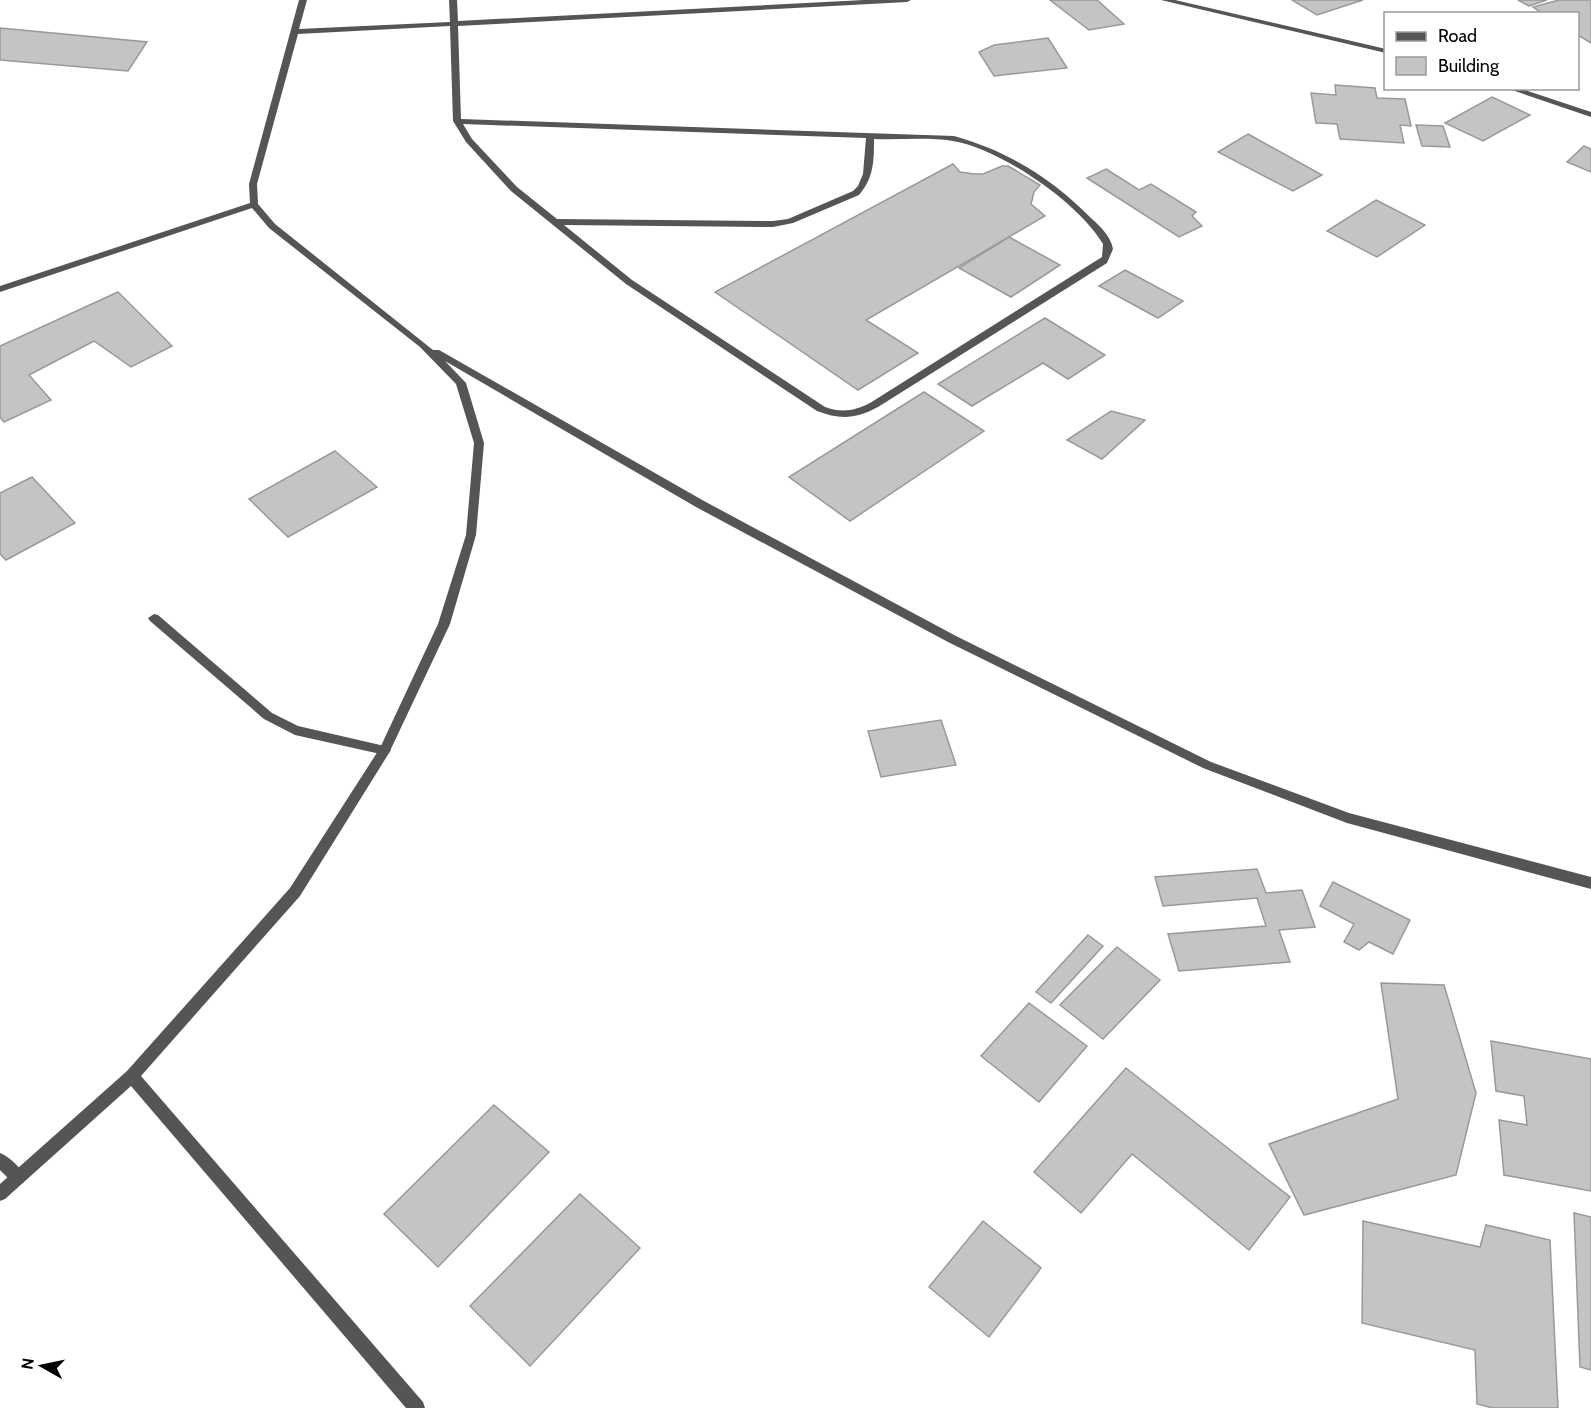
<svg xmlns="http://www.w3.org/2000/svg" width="1591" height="1408" font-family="Cabin,sans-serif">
	<rect width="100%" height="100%" fill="#fff"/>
	<g fill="#c4c4c4" stroke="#999" stroke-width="1.5">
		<path d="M1050 0H1097L1124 24 1089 30Z"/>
		<path d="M1292 0H1363L1317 15Z"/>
		<path d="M1518 0H1547L1529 6Z"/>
		<path d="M1559 0H1591V43L1578 35V14H1543L1533 7Z"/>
		<path d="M0 28 147 42 128 71 0 60Z"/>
		<path d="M1048 38 1067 68 994 76 979 52 994 45Z"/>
		<path d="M1335 85 1375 88 1377 98 1405 99 1411 126 1400 125 1404 143 1340 139 1337 124 1316 123 1311 93 1336 95Z"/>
		<path d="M1492 97 1530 115 1483 141 1445 123Z"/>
		<path d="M1416 125 1443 126 1450 147 1422 146Z"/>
		<path d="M1248 134 1322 175 1293 191 1218 152Z"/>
		<path d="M1584 146 1591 149V172L1567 162Z"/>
		<path d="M953 164 960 172 974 174H983L1002 166H1008L1040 185 1034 192 1031 204 1045 216 866 320 918 353 858 390 715 292Z"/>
		<path d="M1106 169 1139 190 1151 184 1196 212 1192 216 1202 226 1179 237 1087 178Z"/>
		<path d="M1376 200 1425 225 1377 257 1327 231Z"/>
		<path d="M1009 237 1060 265 1011 297 959 268Z"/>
		<path d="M1125 270 1183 301 1158 318 1099 286Z"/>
		<path d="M118 292 172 346 131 367 94 341 29 375 51 400 4 422 0 417V346Z"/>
		<path d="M1045 318 1105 355 1068 379 1043 363 972 406 938 384Z"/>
		<path d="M924 392 984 431 850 521 789 477Z"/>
		<path d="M1111 411 1145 420 1102 459 1067 440Z"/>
		<path d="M335 451 377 487 288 537 249 499Z"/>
		<path d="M32 477 75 523 6 560 0 554V493Z"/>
		<path d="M941 720 956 765 881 777 868 731Z"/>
		<path d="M1257 869 1266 893 1302 890 1315 927 1279 930 1290 962 1179 971 1168 934 1266 926 1257 898 1163 906 1155 877Z"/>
		<path d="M1333 882 1410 920 1393 954 1369 942 1359 950 1344 942 1354 924 1320 906Z"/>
		<path d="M1088 935 1103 946 1051 1003 1036 992Z"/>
		<path d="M1117 947 1160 980 1103 1039 1060 1005Z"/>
		<path d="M1381 983 1444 985 1476 1093 1456 1175 1304 1215 1269 1144 1398 1099Z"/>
		<path d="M1029 1003 1087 1046 1039 1102 981 1056Z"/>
		<path d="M1491 1041 1591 1059V1191L1504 1175 1499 1120 1527 1125 1524 1096 1496 1091Z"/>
		<path d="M1126 1068 1290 1197 1249 1250 1132 1154 1081 1213 1034 1172Z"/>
		<path d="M494 1105 549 1152 438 1267 384 1214Z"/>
		<path d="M580 1194 640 1248 530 1366 470 1306Z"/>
		<path d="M1574 1213 1591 1217V1370L1580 1367Z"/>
		<path d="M983 1221 1041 1268 989 1337 929 1287Z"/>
		<path d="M1363 1221 1480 1247 1486 1225 1550 1240 1558 1408H1493L1477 1404 1475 1350 1362 1323Z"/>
	</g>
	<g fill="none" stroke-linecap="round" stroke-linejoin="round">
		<g fill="#555" fill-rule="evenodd">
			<path d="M154 614 158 615 272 713 298 726 389 747 391 750 389 753 385 755 295 735 264 719 150 621 148 618Z"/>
			<path d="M0 1153C10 1157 21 1168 26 1178L23 1183 18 1185 13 1183 0 1170Z"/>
		</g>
		<g fill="#555" fill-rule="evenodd">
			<path d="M299 0H307L299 29 450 22 449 0H457L458 21 864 0H911L907 2 458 26 461 119 954 136C1008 151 1053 179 1092 219 1101 227 1111 237 1113 249L1107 263 878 407C856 419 840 420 817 411L626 284 511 191 466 142 453 121 450 26 298 34 257 184 258 204 275 224 433 350H439L704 501 956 636 1211 762 1349 813 1591 877V889L1347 823 1203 768 948 642 696 507 445 361 466 383 484 443 476 535 450 624 389 753 300 896 141 1076 423 1402 425 1408H406L131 1086 5 1199 0 1201V1184L127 1071 290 888 380 748 438 624 466 535 474 443 456 384 420 347 269 228 252 208 0 292V286L250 203 249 184ZM463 124 866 138 863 174 858 186 853 191 788 219 773 221 557 219 517 187 472 139ZM874 139C900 140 928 137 953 141 1001 149 1079 203 1103 244L1102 257 870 403C854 411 842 413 825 407L632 280 564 225 773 227 793 223 859 195C874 178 874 160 874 139Z"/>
			<path d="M1161 0H1175L1386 49V53Z"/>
			<path d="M1506 88H1519L1591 112V117Z"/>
		</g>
	</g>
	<rect x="1384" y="12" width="195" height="78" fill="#ffffff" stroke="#999999" stroke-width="1.5"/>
	<rect x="1396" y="32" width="30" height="9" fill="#555555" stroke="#999999" stroke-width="1.5"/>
	<text x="1438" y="42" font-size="18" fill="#000000">Road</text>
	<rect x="1396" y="57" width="30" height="18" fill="#c4c4c4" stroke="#999999" stroke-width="1.5"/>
	<text x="1438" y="72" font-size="18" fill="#000000">Building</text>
	<g transform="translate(42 1366) rotate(279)" stroke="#ffffff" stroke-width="4.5" paint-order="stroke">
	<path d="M0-4.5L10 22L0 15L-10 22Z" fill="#000000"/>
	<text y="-9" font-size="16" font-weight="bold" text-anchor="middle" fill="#000000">N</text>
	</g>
</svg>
